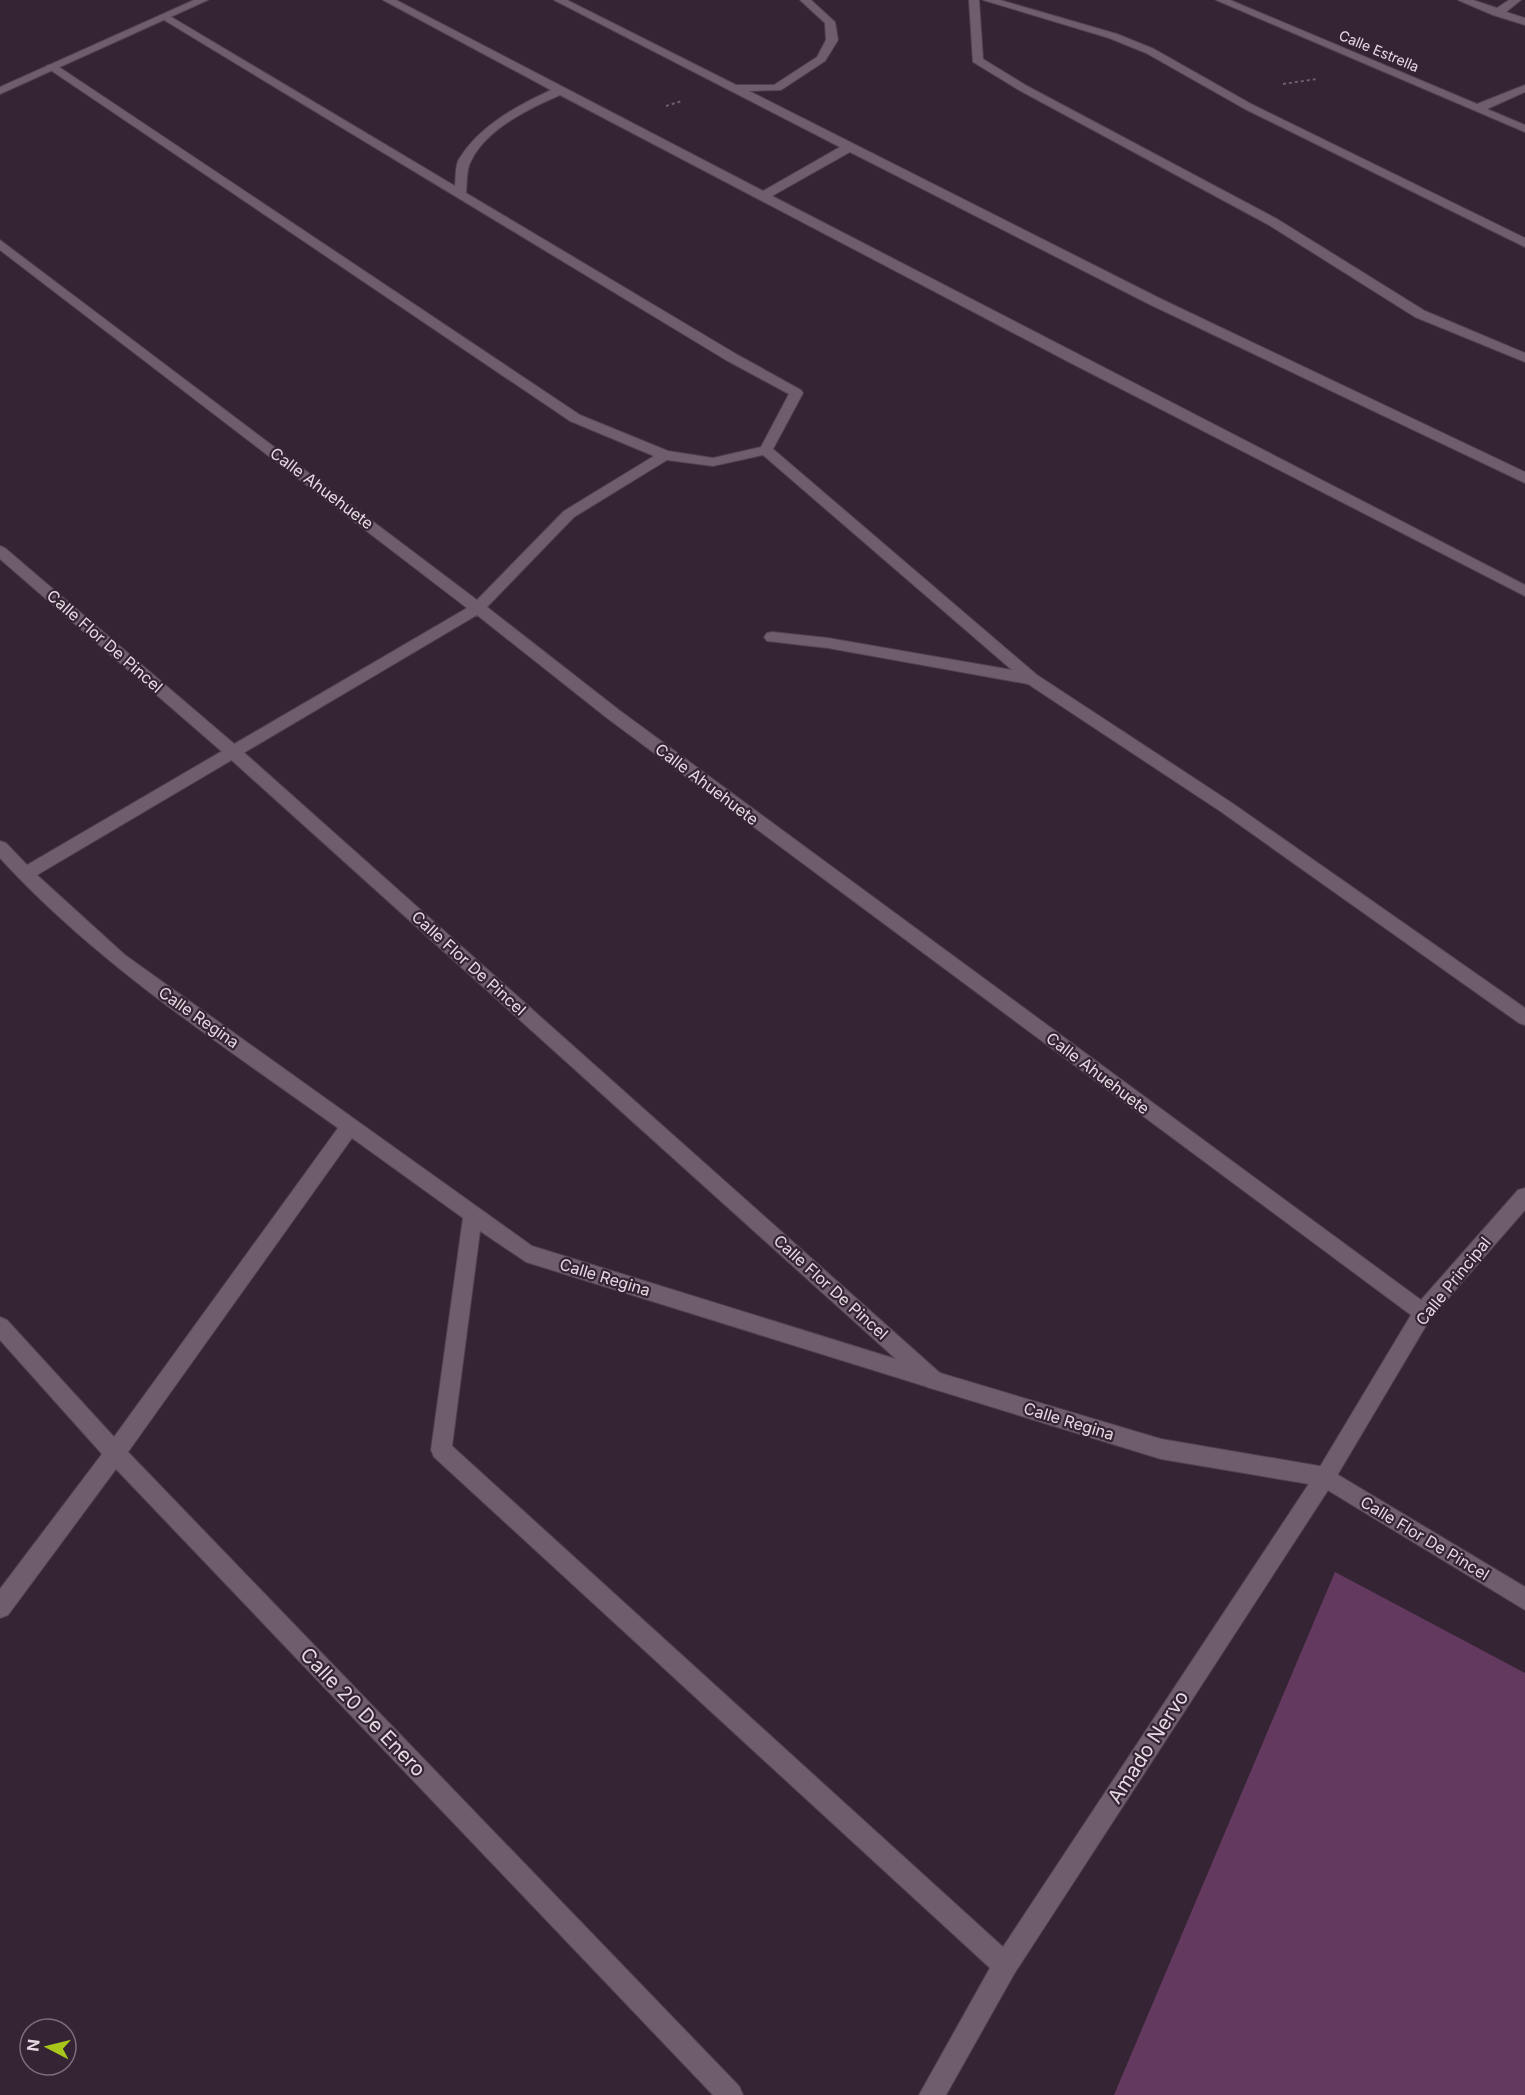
<svg xmlns="http://www.w3.org/2000/svg" width="1525" height="2095" font-family="Inter,sans-serif">
	<rect width="100%" height="100%" fill="#352433"/>
	<path fill="#63395f" d="M1335 1572 1525 1673V2095H1114Z"/>
	<g fill="none" stroke-linecap="round" stroke-linejoin="round">
		<g stroke="#50424e" stroke-width="2">
			<g id="street">
				<path d="M383 0H396L763 191 840 147 554 0H567L736 85H774L817 57 826 40 825 23 800 0H811L835 22 838 40 825 61 781 90 749 91 1161 299 1525 472V483L1151 305 850 152 772 196 1525 585V596L1069 362 560 95C530 108 486 129 471 161 466 169 467 184 466 193L736 354 801 390 803 393 773 449 1037 675 1232 803 1525 1008V1025L1519 1023 1220 811 1028 684 828 648 767 641 764 637 767 633 772 632 828 638 1012 670 763 455 713 466 667 460 574 517 487 607 619 710 1421 1300 1518 1190 1525 1188V1210L1430 1319 1332 1484 1014 1974 946 2095H919L990 1968 434 1457 431 1450 463 1218 352 1138 128 1452 739 2086 743 2095H713L116 1469 8 1615 0 1618V1589L102 1454 0 1340V1317L7 1320 114 1437 338 1128C221 1044 98 965 0 858V841L6 843 27 865 467 608 0 250V240L477 600 564 511 654 456 570 421 46 67 48 65H56L580 415 668 451 713 458 761 447 789 394 726 360 159 17 160 15H168L455 186C456 178 455 166 459 159 480 125 517 106 551 90ZM477 615 607 718 1411 1315 1318 1470 1003 1947 452 1446 480 1231 526 1262 934 1389 941 1387 944 1380 941 1373 532 1246 125 955 37 875Z"/>
				<path d="M969 0H979L983 59 1027 86 1277 219 1425 311 1525 353V362L1415 317 1269 225 1019 90 973 62Z"/>
				<path d="M983 0H1000L1117 34 1154 49 1253 105 1525 238V247L1245 109 1146 53 1109 38Z"/>
				<path d="M1216 0H1230L1477 104 1525 85V92L1487 109 1525 125V132Z"/>
				<path d="M1458 0H1473L1497 8 1509 0H1521L1506 12 1525 18V25L1493 15Z"/>
			</g>
		</g>
		<g stroke="#50424e" stroke-width="2">
			<g id="secondary">
				<path d="M194 0H208L0 94V87Z"/>
				<path d="M0 546 5 548 239 748 940 1373 1161 1439 1325 1467 1525 1587V1610L1321 1486 1161 1459 927 1387 227 756 0 559Z"/>
			</g>
		</g>
		<g stroke="#6e5f6c" stroke-width="2" stroke-dasharray="3 3" stroke-linecap="butt">
			<path d="M1283 84 1317 79"/>
			<path d="M666 106 682 101"/>
		</g>
		<use href="#street" fill="#6f5d6d" fill-rule="evenodd"/>
		<use href="#secondary" fill="#6f5d6d" fill-rule="evenodd"/>
	</g>
	<g text-anchor="middle" stroke-width="4.5" stroke-linejoin="round" paint-order="stroke">
		<g font-size="14" fill="#e5dae3" stroke="#352433">
			<text transform="translate(1379 51) rotate(23)" y="5">Calle Estrella</text>
		</g>
		<g font-size="16" fill="#e5dae3" stroke="#352433">
			<text transform="translate(322 488) rotate(37)" y="6">Calle Ahuehuete</text>
			<text transform="translate(105 641) rotate(41)" y="6">Calle Flor De Pincel</text>
			<text transform="translate(707 784) rotate(37)" y="6">Calle Ahuehuete</text>
			<text transform="translate(469 963) rotate(42)" y="6">Calle Flor De Pincel</text>
			<text transform="translate(199 1017) rotate(35)" y="6">Calle Regina</text>
			<text transform="translate(1098 1073) rotate(37)" y="6">Calle Ahuehuete</text>
			<text transform="translate(605 1277) rotate(17)" y="6">Calle Regina</text>
			<text transform="translate(1453 1281) rotate(-51)" y="6">Calle Principal</text>
			<text transform="translate(831 1287) rotate(42)" y="6">Calle Flor De Pincel</text>
			<text transform="translate(1069 1421) rotate(17)" y="6">Calle Regina</text>
			<text transform="translate(1425 1538) rotate(31)" y="6">Calle Flor De Pincel</text>
		</g>
		<g font-size="20" fill="#e5dae3" stroke="#352433">
			<text transform="translate(363 1712) rotate(46)" y="7">Calle 20 De Enero</text>
			<text transform="translate(1148 1747) rotate(-57)" y="7">Amado Nervo</text>
		</g>
	</g>
	<g transform="translate(48 2047) rotate(277)"><circle r="28" fill="#352433" stroke="#7b6d79" stroke-width="1.5"/>
	<path d="M0-4.5L10 22L0 15L-10 22Z" fill="#a9c71b"/>
	<text y="-9" font-size="16" font-weight="bold" text-anchor="middle" fill="#e5dae3">N</text>
	</g>
</svg>
